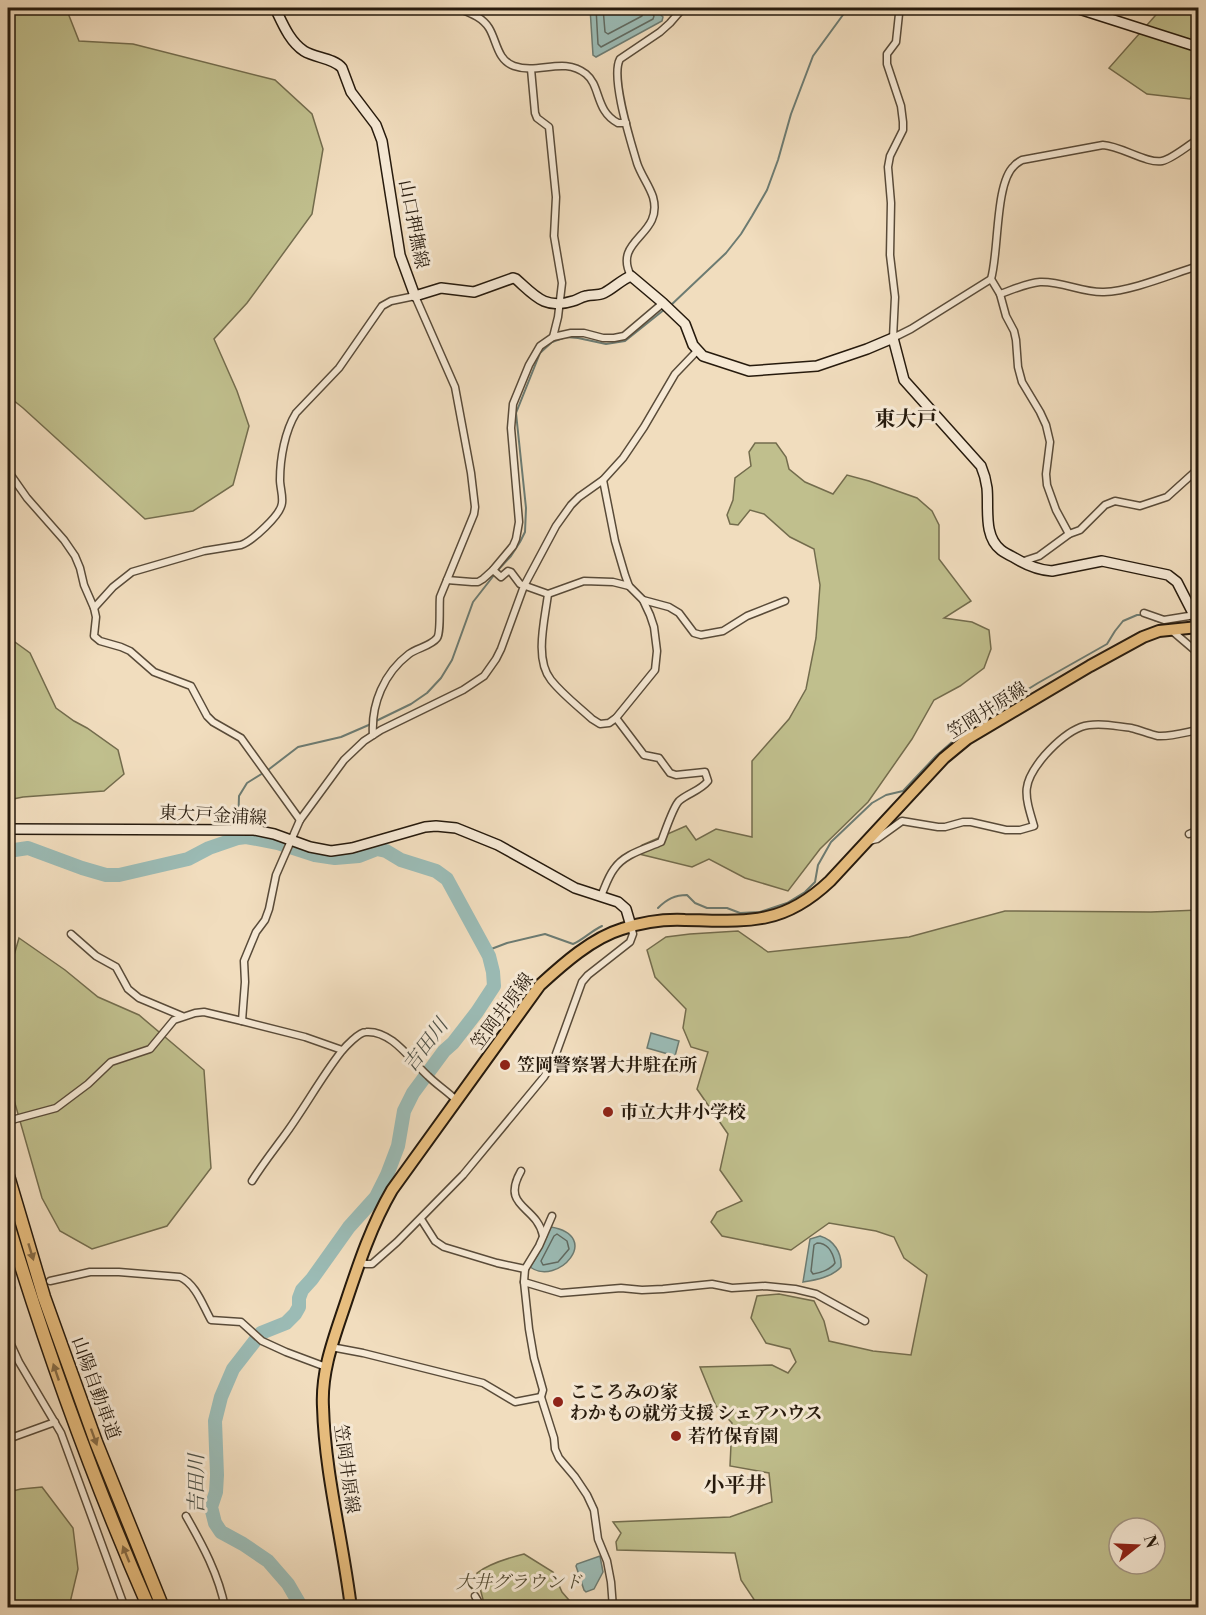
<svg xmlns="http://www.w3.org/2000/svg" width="1206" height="1615" font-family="'Libre Bodoni','Noto Serif JP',serif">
	<rect width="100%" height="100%" fill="#f1ddbe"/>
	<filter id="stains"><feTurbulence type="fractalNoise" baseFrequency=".00333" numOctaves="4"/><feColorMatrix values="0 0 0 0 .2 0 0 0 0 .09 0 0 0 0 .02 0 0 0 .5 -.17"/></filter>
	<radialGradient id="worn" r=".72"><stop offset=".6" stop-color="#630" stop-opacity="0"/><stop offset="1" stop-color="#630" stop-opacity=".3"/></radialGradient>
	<g fill="#c0bf8d" stroke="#736c4d" stroke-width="1.5" fill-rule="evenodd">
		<path d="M8 8H66L79 41 133 44 275 80 312 114 323 149 312 214 247 303 214 339 237 391 249 426 233 485 193 511 145 519 23 408 8 396Z"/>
		<path d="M1162 8H1198V82L1190 99 1147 94 1109 68Z"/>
		<path d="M755 443H776L786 457 789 469 805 482 833 494 847 475 869 481 917 498 932 511 939 525V559L971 601 944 618 972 622 989 630 991 649 984 668 960 686 934 700 912 739 868 802 820 849 788 891 745 878 709 859 692 867 635 853 642 845 686 826 696 840 716 829 752 837V761L789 719 806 689 816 638 820 585 814 549 790 537 764 514 750 510 738 525 730 524 727 515 733 500 735 478 751 466 749 452Z"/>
		<path d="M8 637 30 653 56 708 74 721 87 728 118 750 124 774 104 791 23 797 8 800Z"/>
		<path d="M1198 910V1607H759L741 1580 735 1553 617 1550 616 1542 621 1533 613 1522 730 1517 772 1502 769 1473 730 1466 732 1423 716 1406 700 1367 772 1365 788 1373 796 1362 790 1349 766 1343 751 1318 757 1296 779 1294 814 1301 824 1321 829 1341 873 1351 911 1355 927 1275 904 1258 894 1237 876 1231 829 1223 791 1250 722 1236 711 1222 717 1212 742 1201 720 1170 728 1134 697 1089 708 1052 691 1047 683 1028 686 1009 655 977 647 950 666 937 690 934 738 931 768 952 909 937 1005 911 1151 912ZM1119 1528H1155V1564H1119Z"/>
		<path d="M19 938 65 970 98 997 139 1015 204 1070 211 1168 167 1226 92 1249 60 1231 42 1198 8 1079V976Z"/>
		<path d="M42 1487 73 1528 78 1569 69 1607H8V1492L21 1489Z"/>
		<path d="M524 1554 553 1572 562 1592 575 1607H485L477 1577V1573C490 1563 508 1558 524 1554Z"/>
	</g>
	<g fill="#9bbbb5" stroke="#6c7b72" stroke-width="1.5">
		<path d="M590 8H649L656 10 663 17 662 21 596 57 593 55Z"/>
		<path d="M651 1033 679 1041 675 1056 647 1048Z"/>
		<path d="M551 1227C603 1236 558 1287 530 1267L537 1256Z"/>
		<path d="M820 1236C834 1240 842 1253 841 1267 832 1277 816 1280 803 1282L810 1239Z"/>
		<path d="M600 1556 603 1572 594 1589 586 1592 584 1590 576 1566 577 1564Z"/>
	</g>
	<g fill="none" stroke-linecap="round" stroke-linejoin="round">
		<g stroke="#606a61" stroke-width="1.5">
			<path d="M596 8 598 44 601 47 653 19 654 16 650 11V8"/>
			<path d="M603 8 605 32 608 34 642 16 643 8"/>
			<path d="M557 1234 567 1241 569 1249 558 1262 543 1265 541 1261 554 1236Z"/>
			<path d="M817 1243C828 1243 833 1253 835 1263 831 1269 821 1273 813 1274L811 1271 814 1245Z"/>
		</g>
		<g stroke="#6c7b72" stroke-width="2">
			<path d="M670 306 726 253 741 234 752 216 767 190 778 160 791 114 813 56 848 8"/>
			<path d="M1154 620 1163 623 1171 622"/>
			<path d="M376 721 411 704 427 693 441 678 452 660 473 602 498 570 511 556 520 542 525 532 526 508 516 413 540 353 552 342 566 337 578 338 606 344 625 341 665 309"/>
			<path d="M238 828 239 796 247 783 268 770 298 747 341 737 371 724"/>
			<path d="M658 908C667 899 675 895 687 895L695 903 707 908H727L740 913 760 912 787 903 805 892 815 882 818 865 831 842 872 803 886 795 903 791 936 756 975 722 1038 683 1107 644 1115 631 1123 621 1137 615H1143"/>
			<path d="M486 951 507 943 545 934 573 944C583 940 591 931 602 926"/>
		</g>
		<path stroke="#9bbbb5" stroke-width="14" d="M8 851 28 848 82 868 106 875H119L188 859 209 848 238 838 246 837 278 843 315 855 335 858 359 856 377 849 386 851 401 860 436 871 447 879 489 956 493 972 494 986 477 1012 453 1043 444 1051 413 1093 404 1111 398 1146 387 1175 376 1197 349 1227 312 1279 302 1290 299 1298V1307L295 1314 286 1323 261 1333 233 1369 221 1397 215 1421 217 1475 216 1492 211 1507 215 1523 221 1532 243 1544 268 1561 288 1584 302 1608"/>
		<g stroke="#594b39" stroke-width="9">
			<g id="street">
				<path d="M458 8C470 13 482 17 489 28 497 41 497 60 514 66 539 75 563 56 586 74 601 86 595 111 618 123H626"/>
				<path d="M902 8 899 14 896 42 887 54V64L901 106 903 122V130L890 156 888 167 891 203 890 255 895 297 893 338 911 329 991 279C999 252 995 183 1014 166 1016 163 1019 162 1022 160L1103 145C1121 146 1147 164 1162 161 1172 159 1189 145 1198 139"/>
				<path d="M531 69 535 113 537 118 549 127 556 197 554 236 562 283 558 317 553 337"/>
				<path d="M631 276C612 239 664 236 653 197 649 185 641 175 637 163 631 142 610 77 620 59L660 32 670 23 683 8"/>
				<path d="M991 279 1000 294 1006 316 1014 331 1016 340 1018 367 1022 382 1040 412 1046 425 1050 442 1046 474 1047 485 1056 510 1069 534 1039 556 1021 562"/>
				<path d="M1000 294C1012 290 1027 283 1040 282 1062 281 1083 293 1104 292 1132 291 1172 274 1198 266"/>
				<path d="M8 471 27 498 64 540 75 556 80 568 84 585 94 608 96 617 94 636 100 641 121 647 130 651 154 672 191 686 207 716 213 722 241 738 300 820"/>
				<path d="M1069 534 1080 530 1105 505 1115 501 1140 506 1167 497 1198 469"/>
				<path d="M493 570 501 577 508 571 511 572 520 584 548 594 584 581 613 582 629 586"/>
				<path d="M447 580 472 582H478L483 579 493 570 513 546 516 539 519 522 511 428 513 404 529 365 540 346 553 337 571 333H584L603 338H614L624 336 663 303"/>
				<path d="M548 594C545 619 534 659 551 680 563 695 579 707 592 719L600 724 609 723 616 718 655 670 657 651 654 627 650 615 643 600 629 586 625 575 615 541 603 480"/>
				<path d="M643 600 669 607 679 613 694 633 701 635 723 631 747 616 785 601"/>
				<path d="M94 608 113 587 132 572 204 551 241 545C252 541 281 515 282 503 283 495 280 487 280 480 280 458 285 431 296 413L339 368 382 306 391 301 415 296 455 387 471 473 475 507 474 514 440 597C439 606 441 633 437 638 431 646 417 648 409 654 384 673 371 704 373 735"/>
				<path d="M1144 613 1164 620 1195 615"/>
				<path d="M1171 630 1198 653"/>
				<path d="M1189 834 1198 830"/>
				<path d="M869 841 877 839 902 821 938 827H945L963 822H971L1006 830H1020L1034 826C1024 793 1021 783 1045 755 1054 745 1068 732 1081 727 1095 722 1117 726 1131 728 1140 730 1149 734 1158 736 1170 737 1187 732 1198 730"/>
				<path d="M601 896C605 887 608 877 614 869 624 854 645 849 661 842 665 832 673 807 679 801 688 793 700 791 708 781L705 772 676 775 670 773 659 758 644 755 616 718"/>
				<path d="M71 934 96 956 116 967 128 989 139 998 182 1016"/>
				<path d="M242 1021 245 982 244 961 256 932 265 920 269 909 276 875 300 820 344 760 364 741 381 730 463 690 484 676 496 659 501 649 524 586 556 526 571 505 579 497 603 480 623 458 644 427 675 374 697 351"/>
				<path d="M8 1121 56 1108 88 1084 111 1062 150 1049 174 1020 195 1013 204 1012 242 1021 305 1037 342 1050"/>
				<path d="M521 1171C500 1208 537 1205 543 1236"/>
				<path d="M252 1181C262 1165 273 1151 284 1136 304 1109 320 1079 341 1052 345 1047 359 1032 366 1032 392 1030 411 1061 428 1076 437 1085 447 1091 456 1100"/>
				<path d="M552 1216 539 1246 525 1269 524 1282 529 1329 534 1358 543 1390 541 1397 554 1438 555 1449 559 1458 575 1477 587 1495 594 1510 598 1539 607 1561 611 1582 613 1608"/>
				<path d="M421 1219 435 1241 444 1247 497 1263 525 1269"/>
				<path d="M359 1262 366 1264H372L397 1242 463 1175 544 1077 553 1062 582 982 588 975 630 942 633 934 631 926"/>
				<path d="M50 1281 90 1272H119L180 1277C196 1284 203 1306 211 1320L241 1322 262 1341 286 1352 326 1367"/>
				<path d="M524 1282 561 1293 621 1288 642 1290 663 1289 712 1284 732 1288 765 1286 795 1289 816 1294 865 1321"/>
				<path d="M8 1288H11"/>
				<path d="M8 1338 19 1362 61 1433 125 1608"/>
				<path d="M331 1347 363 1353 483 1383 515 1402 541 1397"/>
				<path d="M8 1439 55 1422"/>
				<path d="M186 1516C202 1544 219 1575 225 1608"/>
				<path d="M475 1596 482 1608"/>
			</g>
		</g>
		<g stroke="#261a0d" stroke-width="12">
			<g id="secondary">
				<path d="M275 8C282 22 289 41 304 51 315 58 334 58 342 68L351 92 376 125 382 141 400 255 415 296 441 288 474 292 513 278 516 279C535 296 545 310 573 301 577 300 581 297 586 296 592 294 598 296 604 293 614 288 621 280 631 276L663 303 685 324 693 345 703 356 749 371 817 366 867 349 893 338 904 380 981 466C984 473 986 480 987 488 989 508 983 536 1001 550 1005 553 1009 555 1013 557 1026 565 1038 570 1052 571L1102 561 1168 575 1177 582 1198 623"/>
				<path d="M1076 8 1198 47"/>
				<path d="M8 829 254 830 274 834 310 847 331 851 352 848 425 827 436 826 456 828 498 845 575 888 618 902 626 909 631 926"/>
			</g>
		</g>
		<g stroke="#261a0d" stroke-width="14">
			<path id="primary" d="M351 1608C343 1541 325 1475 323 1407 321 1371 334 1338 345 1305 358 1266 371 1226 392 1190L540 985C563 964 592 938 622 929 643 922 664 919 685 920 713 920 740 923 767 917 791 912 812 898 830 881L944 758 967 739 1090 666 1143 637 1159 631 1198 627"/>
		</g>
		<g stroke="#261a0d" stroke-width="15">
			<g id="highway">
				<path d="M8 1176 44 1297 96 1442 163 1608"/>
				<path d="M8 1224C48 1355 94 1483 149 1608"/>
			</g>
		</g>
		<use href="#street" stroke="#f6e9d5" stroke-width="6"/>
		<use href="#secondary" stroke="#f6e9d5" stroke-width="9"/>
		<use href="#primary" stroke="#e8be7f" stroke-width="10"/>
		<use href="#highway" stroke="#e8be7f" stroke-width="12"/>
	</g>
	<defs><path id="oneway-solid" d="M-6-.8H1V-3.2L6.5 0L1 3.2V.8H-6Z" transform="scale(1.5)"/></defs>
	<g fill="#876c46">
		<use href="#oneway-solid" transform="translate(31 1252) rotate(73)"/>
		<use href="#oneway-solid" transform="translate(56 1372) rotate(-109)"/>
		<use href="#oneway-solid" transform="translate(94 1437) rotate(70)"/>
		<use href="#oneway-solid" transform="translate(126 1554) rotate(-112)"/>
	</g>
	<g fill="#8f2418" stroke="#f6e9d5" stroke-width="2">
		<circle cx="505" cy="1065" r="6"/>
		<circle cx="608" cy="1112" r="6"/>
		<circle cx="558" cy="1402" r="6"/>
		<circle cx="676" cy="1436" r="6"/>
	</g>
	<g text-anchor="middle" stroke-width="6" stroke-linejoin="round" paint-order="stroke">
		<g font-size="18" fill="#261a0d" stroke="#f6e9d5">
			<text transform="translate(414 224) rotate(79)" y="6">山口押撫線</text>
			<text transform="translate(987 710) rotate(-32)" y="6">笠岡井原線</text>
			<text transform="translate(213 815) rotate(3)" y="6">東大戸金浦線</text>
			<text transform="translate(502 1011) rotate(-53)" y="6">笠岡井原線</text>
			<text transform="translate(96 1388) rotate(70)" y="6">山陽自動車道</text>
			<text transform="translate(347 1469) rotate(82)" y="6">笠岡井原線</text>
		</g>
		<g font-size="18" font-weight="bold" fill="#261a0d" stroke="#f6e9d5" text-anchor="start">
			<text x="517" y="1071">笠岡警察署大井駐在所</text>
			<text x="620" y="1118">市立大井小学校</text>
			<text x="570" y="1398">こころみの家<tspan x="570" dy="21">わかもの就労支援 シェアハウス</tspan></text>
			<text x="688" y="1442">若竹保育園</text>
		</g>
		<g font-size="18" font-style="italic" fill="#544c33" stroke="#f6e9d5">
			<text x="519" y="1588">大井グラウンド</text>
		</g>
		<g font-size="20" font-style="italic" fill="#4f5248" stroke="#f6e9d5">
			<text transform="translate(425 1045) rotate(-53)" y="7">吉田川</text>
			<text transform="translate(196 1484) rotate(-90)" y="7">吉田川</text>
		</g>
		<g font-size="21" font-weight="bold" fill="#261a0d" stroke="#f6e9d5">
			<text x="906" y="426">東大戸</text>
			<text x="735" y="1492">小平井</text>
		</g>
	</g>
	<rect width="1206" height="1615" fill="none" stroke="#f1ddbe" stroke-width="30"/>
	<rect x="9" y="9" width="1188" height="1597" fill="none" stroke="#261a0d" stroke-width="3"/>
	<rect x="15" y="15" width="1176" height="1585" fill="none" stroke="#261a0d" stroke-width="1.5"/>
	<g transform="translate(1137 1546) rotate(72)"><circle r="28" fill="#f6e9d5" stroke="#a39685" stroke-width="1.5"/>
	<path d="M0-4.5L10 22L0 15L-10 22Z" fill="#8f2418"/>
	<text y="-9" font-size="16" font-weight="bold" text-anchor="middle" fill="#261a0d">N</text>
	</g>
	<rect width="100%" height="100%" filter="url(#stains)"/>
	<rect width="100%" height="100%" fill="url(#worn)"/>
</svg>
